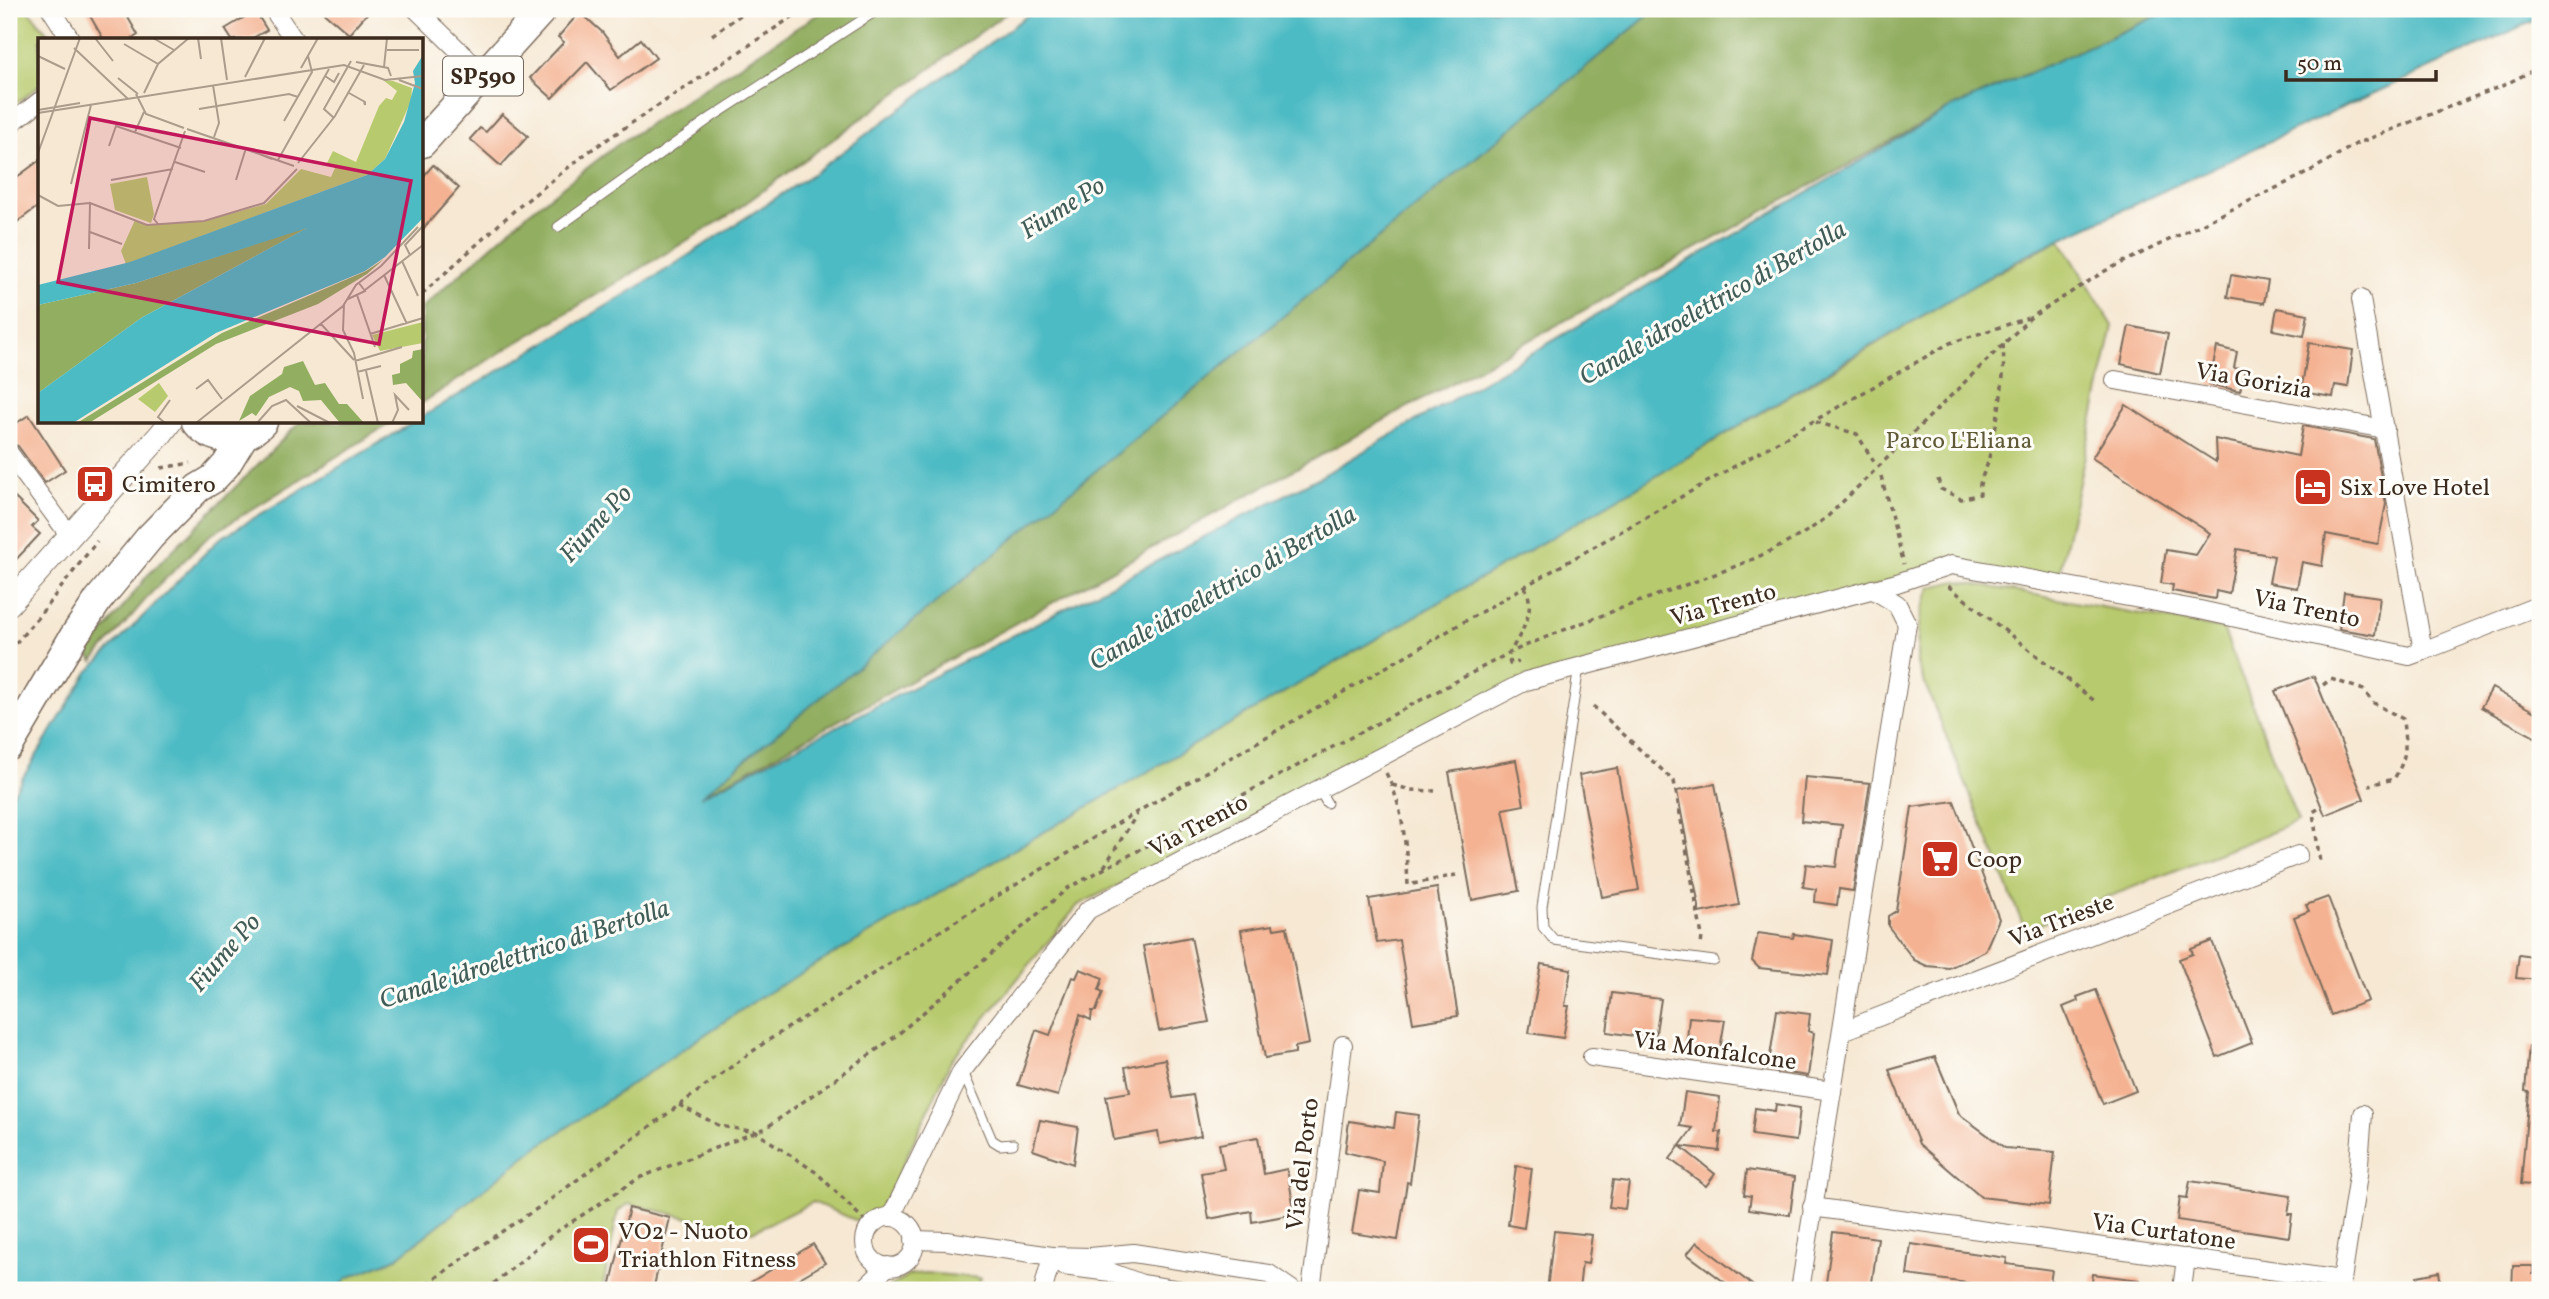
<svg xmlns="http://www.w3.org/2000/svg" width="2549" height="1299" font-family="Vollkorn,serif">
	<rect width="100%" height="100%" fill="#fdfcf7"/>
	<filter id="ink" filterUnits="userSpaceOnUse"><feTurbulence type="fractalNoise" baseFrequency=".0143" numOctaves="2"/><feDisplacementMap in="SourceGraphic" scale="14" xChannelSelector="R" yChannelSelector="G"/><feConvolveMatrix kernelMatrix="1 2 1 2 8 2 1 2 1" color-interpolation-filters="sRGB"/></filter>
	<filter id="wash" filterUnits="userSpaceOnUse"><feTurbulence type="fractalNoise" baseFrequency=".00686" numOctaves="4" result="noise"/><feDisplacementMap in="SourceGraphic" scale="28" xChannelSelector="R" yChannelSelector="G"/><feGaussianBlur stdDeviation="1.57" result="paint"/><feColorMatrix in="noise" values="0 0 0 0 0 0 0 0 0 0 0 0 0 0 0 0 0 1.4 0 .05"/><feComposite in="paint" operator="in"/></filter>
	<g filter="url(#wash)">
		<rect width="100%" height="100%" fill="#f6e8d3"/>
		<g fill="#b8ca6e" stroke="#7a7a46" stroke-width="2">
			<path d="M9 9H28L53 40H40V85L9 109Z"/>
			<path d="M2060 239 2113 326 2057 584 1951 565 1526 681 1078 905 952 1059 884 1205 857 1221 813 1202 752 1232 629 1204 618 1211 603 1286 618 1290H337L346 1278 397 1258 529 1153 762 996 1653 478 1971 287Z"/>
			<path d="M1957 581 2223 629 2298 822 2025 930 1917 664C1917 636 1918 612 1931 587Z"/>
			<path d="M925 1273 981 1278 976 1290H885L909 1275Z"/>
		</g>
		<g fill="#92ae61" stroke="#666c40" stroke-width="2">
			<path d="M826 9H1012L728 216 493 357 422 403V308L527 214 617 145Z"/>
			<path d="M1656 9H2173L1953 107 696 799Z"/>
			<path d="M300 422H392L209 536 152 592 93 661 88 653 147 576Z"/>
		</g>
		<path fill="#4dbbc4" stroke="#447271" stroke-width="2" d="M1036 9H1656L700 797 1318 478 1953 107 2173 9H2540V18L2326 115 2028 254 1843 362 1653 478 762 996 529 1153 397 1258 347 1278 337 1290H9V800L88 672 219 539 414 422H422V417L666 270 814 173Z"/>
		<g id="blocks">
			<g fill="#f4b292">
				<path d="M86 9H123L138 35 130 40H104Z"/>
				<path d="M320 9H371L349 34Z"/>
				<path d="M255 11 267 30 249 40H232L225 29Z"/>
				<path d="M580 12 602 32 620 56 641 39 656 58 611 90 587 62 552 98 530 78 564 42 558 37Z"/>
				<path d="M502 114 528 136 501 166 470 139 480 128 486 132Z"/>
				<path d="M40 160V205L9 228V183Z"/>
				<path d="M433 165 459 188 422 230V178Z"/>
				<path d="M2231 275 2268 281 2264 303 2227 297Z"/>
				<path d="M2277 308 2308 314 2304 336 2273 330Z"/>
				<path d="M2129 326 2168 334 2160 373 2121 364Z"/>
				<path d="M2309 343 2353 350 2348 387 2335 385 2333 397 2301 392Z"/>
				<path d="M2217 347 2237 352 2234 368 2245 370 2240 391 2209 384Z"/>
				<path d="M2126 405 2216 462 2215 439 2298 456 2303 426 2374 439 2386 504 2378 544 2326 534 2322 566 2302 562 2297 588 2269 583 2274 556 2237 549 2229 594 2216 591 2215 599 2172 591 2173 585 2161 583 2166 550 2196 555 2210 533 2092 458Z"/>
				<path d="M29 415 65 470 45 483 18 446 9 442V428Z"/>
				<path d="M9 492 38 521 32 527 40 534 9 567Z"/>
				<path d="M2344 592 2380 597 2375 635 2339 629Z"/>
				<path d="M2314 676 2364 799 2325 815 2275 691Z"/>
				<path d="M2492 688 2540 715V740L2481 707Z"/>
				<path d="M1516 760 1524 805 1503 809 1519 891 1472 900 1449 772Z"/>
				<path d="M1617 768 1639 890 1602 897 1579 775Z"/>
				<path d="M1805 777 1870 783 1853 891 1839 889 1837 905 1815 902 1816 889 1803 887 1806 864 1836 867 1842 825 1801 821Z"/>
				<path d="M1715 784 1739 905 1699 913V906L1677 791Z"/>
				<path d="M1954 801 1999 919 1985 951 1949 968 1927 966 1914 960 1888 926V916L1896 911 1912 807Z"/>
				<path d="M1437 888 1458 1016 1413 1023 1399 940 1377 943 1369 899Z"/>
				<path d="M2328 897 2368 1001 2331 1015 2294 917 2309 911 2306 905Z"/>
				<path d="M1273 925 1274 929 1287 927 1309 1044 1295 1047V1053L1265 1058 1241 930Z"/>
				<path d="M1758 933 1793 938 1794 934 1833 940 1828 975 1759 968 1752 961Z"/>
				<path d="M1191 937 1209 1022 1159 1031 1143 946Z"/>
				<path d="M2212 941 2252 1043 2217 1057 2179 959 2193 954 2191 949Z"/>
				<path d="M2519 955 2540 958V980L2516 978Z"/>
				<path d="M1541 964 1571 969 1565 1006H1569L1563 1038 1529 1033Z"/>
				<path d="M1080 969 1103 978 1099 990 1103 992 1096 1011H1092L1091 1020 1080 1015 1058 1096 1018 1085 1036 1030 1050 1035 1072 977 1076 978Z"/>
				<path d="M2096 990 2136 1091 2103 1104 2063 1007 2078 1001 2077 997Z"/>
				<path d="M1612 993 1661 999 1655 1039 1607 1032Z"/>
				<path d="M1777 1010 1810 1014 1808 1031 1814 1033 1808 1076 1768 1070Z"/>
				<path d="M1689 1017 1725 1020 1719 1055 1686 1052Z"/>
				<path d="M2529 1046 2540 1047V1186L2521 1184 2529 1092 2525 1091Z"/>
				<path d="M1935 1057 1959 1114 2005 1148 2055 1152 2049 1205 1981 1197 1919 1144 1889 1070Z"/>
				<path d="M1165 1059 1173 1098 1193 1095 1201 1136 1160 1144 1158 1132 1114 1140 1106 1096 1130 1092 1125 1067Z"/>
				<path d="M1685 1092 1720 1097 1716 1132H1721L1719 1151 1680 1146 1715 1174 1706 1186 1670 1159 1693 1128 1680 1126Z"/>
				<path d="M1776 1104 1800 1108 1796 1141 1752 1135 1755 1108 1775 1111Z"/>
				<path d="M1396 1112 1419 1115 1410 1183 1407 1182 1398 1240 1352 1233 1359 1190 1380 1193 1383 1161 1345 1152 1349 1121 1394 1128Z"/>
				<path d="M1040 1120 1078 1127 1073 1164 1033 1150Z"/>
				<path d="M1258 1137 1264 1174 1287 1169 1295 1214 1252 1222 1251 1211 1209 1219 1201 1173 1224 1169 1219 1144Z"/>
				<path d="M1516 1166 1532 1168 1524 1228 1508 1225Z"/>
				<path d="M1747 1170 1795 1177 1790 1215 1749 1209 1751 1196 1744 1195Z"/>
				<path d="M1613 1180 1629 1182 1625 1209 1609 1207Z"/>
				<path d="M2190 1181 2291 1196 2288 1214H2292L2289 1237 2177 1220 2180 1197 2187 1198Z"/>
				<path d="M629 1208 670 1218 653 1290H625L610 1287Z"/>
				<path d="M1554 1231 1592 1235 1588 1264 1582 1263 1579 1290H1547Z"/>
				<path d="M1833 1232 1878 1238 1871 1290H1825Z"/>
				<path d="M1697 1242 1756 1288 1754 1290H1735L1687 1254Z"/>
				<path d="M813 1244 825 1263 779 1290H738Z"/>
				<path d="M1911 1244 2007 1258 2006 1264 2052 1270 2049 1290H2001L1967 1286 1968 1283 1907 1275Z"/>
				<path d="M2513 1266H2533V1274H2540V1290H2512Z"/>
				<path d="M2439 1272 2442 1290H2419L2417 1276Z"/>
				<path d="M2093 1274 2140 1280 2139 1290H2091Z"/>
			</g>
		</g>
	</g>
	<g filter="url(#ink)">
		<use href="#blocks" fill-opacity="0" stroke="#7c6c5d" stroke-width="2"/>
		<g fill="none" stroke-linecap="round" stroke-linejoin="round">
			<g stroke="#7c6c5d" stroke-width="11">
				<g id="service">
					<path d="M558 227 712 117 879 9"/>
					<path d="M1579 667 1542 907 1543 927 1554 940 1714 961"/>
					<path d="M1319 790 1327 803"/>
					<path d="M963 1072 992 1140 1000 1145 1013 1144"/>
				</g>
			</g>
			<g stroke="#7c6c5d" stroke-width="20">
				<g id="minor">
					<path d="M51 9 71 40"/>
					<path d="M273 9 294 40"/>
					<path d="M416 9 484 75"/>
					<path d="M9 125 40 101"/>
					<path d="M2115 380 2385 429"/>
					<path d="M9 453 70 536"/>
					<path d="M2423 651 2540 605"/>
					<path d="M1842 1031 2298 855"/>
					<path d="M1592 1057 1832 1091"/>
					<path d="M1812 1207 2342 1280 2358 1175 2363 1114"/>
					<path d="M891 1217 962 1071 1088 910 1526 681 1897 583 1951 565 2200 610 2409 656 2423 651 2361 299"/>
					<circle cx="890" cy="1242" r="25"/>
					<path d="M914 1240 947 1241 1052 1256 1090 1257 1133 1253 1269 1274 1292 1290"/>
					<path d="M1060 1263 1063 1266 1110 1272 1142 1284 1180 1290"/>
					<path d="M863 1290 888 1266"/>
					<path d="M1043 1290 1052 1256"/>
					<path d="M1311 1290 1343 1045"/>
					<path d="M1800 1290 1907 624 1897 604 1872 589"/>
					<path d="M2182 1290 2186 1258"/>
				</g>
			</g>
			<g stroke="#7c6c5d" stroke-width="25">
				<path id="tertiary" d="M9 604 161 434 170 422"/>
			</g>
			<g stroke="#7c6c5d" stroke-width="31">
				<g id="primary">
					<path d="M422 143 543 9"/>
					<path d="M196 422C214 444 244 443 263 422"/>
					<path d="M9 746 74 636 99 599 150 537 198 488 213 479 226 465 243 437"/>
				</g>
			</g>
			<g stroke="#7c6c5d" stroke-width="3.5" stroke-dasharray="5 5" stroke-linecap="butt">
				<path d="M712 35 749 9"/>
				<path d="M422 294 516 209 588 152 804 9"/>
				<path d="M1816 422 1857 434 1874 462"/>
				<path d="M161 468 191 463"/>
				<path d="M1881 476 1904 564"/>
				<path d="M1938 479 1941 489 1961 499 1980 494C1978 478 1986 473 1989 458 1997 421 2006 382 2003 344"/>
				<path d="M1948 586 2096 702"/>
				<path d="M1513 647C1524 628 1536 609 1525 587"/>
				<path d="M9 651 39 616 97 541"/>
				<path d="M1509 660 1510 664 1519 662"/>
				<path d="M2323 685 2331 679 2364 690 2372 702 2403 719C2405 748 2409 753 2394 779L2369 785"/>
				<path d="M1593 706 1674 781 1702 936 1701 946"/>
				<path d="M1386 773C1404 808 1406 846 1408 885L1456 875"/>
				<path d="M1392 785 1411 790 1435 791"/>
				<path d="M2318 809 2313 812 2320 863"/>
				<path d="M1104 867 1137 814"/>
				<path d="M679 1105 720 1126 756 1132 817 1173 870 1226"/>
				<path d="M419 1290 489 1240 547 1202 764 1043 964 916 1125 819 1529 584 1950 343 2028 318"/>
				<path d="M486 1290 553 1234 639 1178 766 1128 896 1036 1068 888 1511 652C1566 628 1621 608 1677 588 1729 569 1783 551 1827 517L2030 318 2105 271 2307 173 2356 144 2504 85 2540 67"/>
			</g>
			<use href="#service" stroke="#fff" stroke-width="9"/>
			<use href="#minor" stroke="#fff" stroke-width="18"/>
			<use href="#tertiary" stroke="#fff" stroke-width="23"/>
			<use href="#primary" stroke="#fff" stroke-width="28"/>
		</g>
	</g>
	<defs>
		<g id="bus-square" transform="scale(2.0125)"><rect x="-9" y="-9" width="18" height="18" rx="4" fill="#c8321e" stroke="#fdfcf7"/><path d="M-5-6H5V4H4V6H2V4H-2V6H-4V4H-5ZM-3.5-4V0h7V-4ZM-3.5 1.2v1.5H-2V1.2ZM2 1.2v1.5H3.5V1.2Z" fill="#fff"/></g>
		<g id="hotel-square" transform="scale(2.0125)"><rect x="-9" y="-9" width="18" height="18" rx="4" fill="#c8321e" stroke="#fdfcf7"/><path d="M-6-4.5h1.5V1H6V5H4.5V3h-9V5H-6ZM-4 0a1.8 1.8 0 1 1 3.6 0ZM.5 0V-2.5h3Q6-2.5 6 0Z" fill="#fff"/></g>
		<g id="supermarket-square" transform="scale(2.0125)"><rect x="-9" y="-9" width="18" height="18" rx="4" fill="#c8321e" stroke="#fdfcf7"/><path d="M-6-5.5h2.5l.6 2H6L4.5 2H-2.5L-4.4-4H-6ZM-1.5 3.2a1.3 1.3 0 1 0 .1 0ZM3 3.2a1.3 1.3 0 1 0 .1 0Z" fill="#fff"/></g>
		<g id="stadium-square" transform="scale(2.0125)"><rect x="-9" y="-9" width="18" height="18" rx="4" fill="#c8321e" stroke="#fdfcf7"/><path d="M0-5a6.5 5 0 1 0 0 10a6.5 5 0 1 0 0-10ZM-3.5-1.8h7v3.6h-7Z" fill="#fff"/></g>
	</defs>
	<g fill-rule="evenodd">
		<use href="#bus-square" x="95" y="484"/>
		<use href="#hotel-square" x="2313" y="487"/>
		<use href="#supermarket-square" x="1940" y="859"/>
		<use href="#stadium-square" x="591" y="1245"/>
	</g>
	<g text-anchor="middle" stroke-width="6" stroke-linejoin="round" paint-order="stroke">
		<rect fill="#fdfcf7" stroke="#75695f" stroke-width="2" x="443" y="56.5" width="80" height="39" rx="5"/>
		<g font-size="23" font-weight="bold" fill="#3b2a1e">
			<text x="483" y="84">SP590</text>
		</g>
		<g font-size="24" fill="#3b2a1e" stroke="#fdfcf7">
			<text transform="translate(2254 380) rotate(10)" y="8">Via Gorizia</text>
			<text transform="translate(1723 604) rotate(-15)" y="8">Via Trento</text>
			<text transform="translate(2307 608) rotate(12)" y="8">Via Trento</text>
			<text transform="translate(1198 825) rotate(-28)" y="8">Via Trento</text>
			<text transform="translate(2061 920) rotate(-21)" y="8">Via Trieste</text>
			<text transform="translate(1715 1050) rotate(8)" y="8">Via Monfalcone</text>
			<text transform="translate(1302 1164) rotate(-83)" y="8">Via del Porto</text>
			<text transform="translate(2164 1231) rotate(8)" y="8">Via Curtatone</text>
		</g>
		<g font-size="24" fill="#605a36" stroke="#fdfcf7">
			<text x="1959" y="448">Parco L'Eliana</text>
		</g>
		<g font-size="24" fill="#3b2a1e" stroke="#fdfcf7" text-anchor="start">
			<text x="122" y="492">Cimitero</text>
			<text x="2340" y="495">Six Love Hotel</text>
			<text x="1967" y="867">Coop</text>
			<text x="618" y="1239">VO2 - Nuoto<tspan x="618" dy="28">Triathlon Fitness</tspan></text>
		</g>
		<g font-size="26" font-style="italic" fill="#415d58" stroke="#fdfcf7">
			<text transform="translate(1062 207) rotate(-32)" y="9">Fiume Po</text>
			<text transform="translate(1712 302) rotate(-30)" y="9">Canale idroelettrico di Bertolla</text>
			<text transform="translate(595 523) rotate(-48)" y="9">Fiume Po</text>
			<text transform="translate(1222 587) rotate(-30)" y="9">Canale idroelettrico di Bertolla</text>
			<text transform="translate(224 952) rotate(-49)" y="9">Fiume Po</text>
			<text transform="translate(524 953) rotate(-18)" y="9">Canale idroelettrico di Bertolla</text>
		</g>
	</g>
	<g transform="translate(38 38)">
		<rect width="385" height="385" fill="#f6e8d3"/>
		<path d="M345 42 355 43 374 50 373 63 347 121 329 137 88 226 83 213 97 182 110 187 166 183 228 166 263 131 293 139 297 130 289 125 295 113 318 124 341 68 348 60 354 62 359 53ZM109 139 116 176 113 185 77 172 72 146ZM385 284V305L342 313 334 297ZM121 345 130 358 117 374 100 361Z" fill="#b8ca6e"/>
		<path d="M273 188 103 280 0 355V267L98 245ZM346 221 329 236 280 266 178 306 51 385H39L184 295 328 233ZM385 311V364L368 345 355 347 354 337 362 335V326L374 320 375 313ZM265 323 277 347 287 345 301 366H309L326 385H302L283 362 265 363 261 353 252 349 231 359 218 378 214 375 201 383 212 358 244 336 246 329Z" fill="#92ae61"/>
		<path d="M385 17V180L347 219 327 233 178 295 35 385H0V355L103 280 269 190 98 245 0 267V247L92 224 329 137 347 121 366 84 377 45 375 33Z" fill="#4dbbc4"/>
		<path fill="none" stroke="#ab9c8b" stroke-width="2" d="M57 0 75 23M115 0 136 12M160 0 163 21M183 0 189 42M86 6 120 26M36 10 90 61M349 12H381M0 18 27 31M318 24 350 30 353 38M346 29 349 0M263 30 280 0M287 38 296 44 301 35M207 39 227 0M80 40 100 56M361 42 385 51M175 47 181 85 176 99M106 55 120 26 151 0M311 55 327 64V67L326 63M98 56 108 76 146 90M161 71 251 56 260 59M0 72 42 65M0 75 306 27 347 42 385 38M296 80 286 71 313 23M246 83 274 34 270 18M149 91 256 128M97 94 106 74M71 108 78 88 143 110M209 111 234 121M0 115 42 0M240 122 291 31M137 124 167 134M260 125 297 78 326 27M73 142 135 131M198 142 208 110M33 146 53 67M0 157 20 168 52 165M120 186 116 181 147 93M52 194 84 206M51 211 52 165 109 187 166 183 226 165 259 131M372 217 367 207 385 188M364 223 380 258M346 237 369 286M327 252 385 207M319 257 337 309M310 261 327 253 321 245M306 266 305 292 316 315 325 361M283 286 316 322M332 296 385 280M317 323 364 309M328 333 340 385M319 334 343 328M158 351 170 342 184 361M259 368 292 385M127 385 120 379 132 362M158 385 305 268 318 247 343 228 380 189M219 385 234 368 248 362 273 385M354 385 360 372 357 357 371 372"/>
		<path fill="#c2185b" fill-opacity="0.15" stroke="#c2185b" stroke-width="3.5" d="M52 80 373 143 341 306 20 244Z"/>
		<rect width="385" height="385" fill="none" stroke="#3b2a1e" stroke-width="3.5"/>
	</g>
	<rect width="2549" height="1299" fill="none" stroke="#fdfcf7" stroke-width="35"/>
	<path d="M2286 70v10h150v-10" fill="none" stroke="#3b2a1e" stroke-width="3.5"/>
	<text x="2297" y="70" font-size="21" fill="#3b2a1e" stroke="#fdfcf7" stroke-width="5" paint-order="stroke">50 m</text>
</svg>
